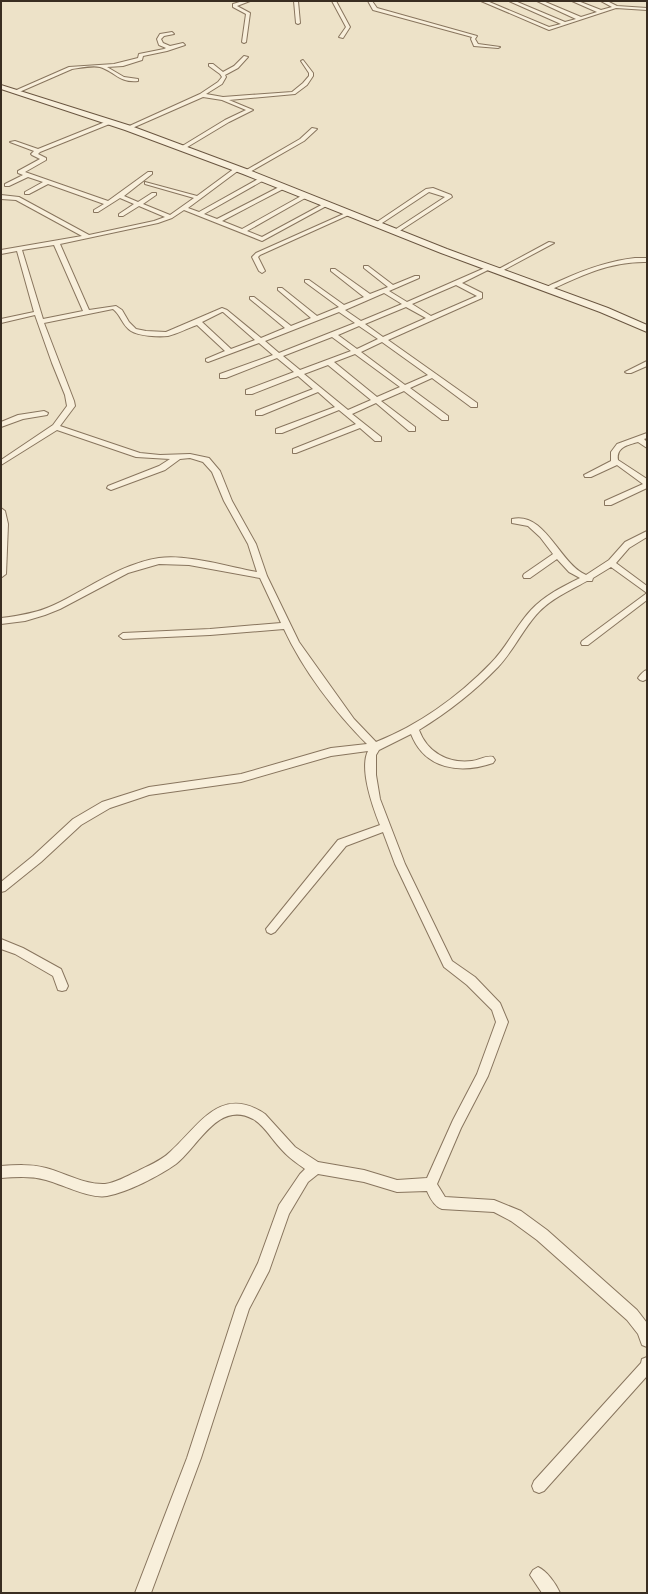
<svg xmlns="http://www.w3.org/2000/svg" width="648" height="1594" font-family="'IBM Plex Serif',serif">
	<rect width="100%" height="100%" fill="#ede2c8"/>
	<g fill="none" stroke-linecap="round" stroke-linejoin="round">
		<g stroke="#88755e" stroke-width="2">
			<g id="street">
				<path d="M243 1H250L237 6 250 13 246 42 244 43 242 42 246 14 233 7V4Z"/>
				<path d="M294 1H298L300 23 298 24 296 23Z"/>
				<path d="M332 1H336L350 27 343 38 339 37 346 27Z"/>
				<path d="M368 1H372L377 8 477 36 475 39 478 44 500 47 498 48 474 46 471 39 472 37 373 10Z"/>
				<path d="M481 1H487L549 27 561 24 509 1H515L565 22 576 19 537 1H543L581 17 597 12 572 1H578L601 10 612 7 601 1H607L617 6 647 8V10L616 8 549 30Z"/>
				<path d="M172 32 174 34 164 36 161 39 163 43 170 46 183 43 185 45 167 51 143 56 142 60 123 66 107 67 124 77 138 79V81C119 83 114 71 100 67 92 65 80 68 72 69L17 93 12 92 69 67 114 64 138 58 139 54 164 49 166 48 159 45 157 39 160 34Z"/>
				<path d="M244 56 248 57 238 68 225 75 226 77 222 84 206 94 223 97 292 92 303 83 309 76V73L301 61 303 60 313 73V76L307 85 295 94 229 100 253 110 229 122 184 149 179 148 225 120 246 110 222 100 203 97 130 129 125 128 200 94 218 82 222 77 220 74 209 66V64H213L223 72 234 66Z"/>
				<path d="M110 120 113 122 112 123 40 152 38 154 46 158V160L25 172 108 201 148 172H152V174L124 196 138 202 152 193H156V195L143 204 170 215 194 198 145 184V182L197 196 235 168H239V170L188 208 199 212 260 178H264V180L204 214 217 219 281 186H285V188L222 221 242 229 303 195H307V197L247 231 262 237 325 203 330 204 262 241 184 210 172 218 158 223 60 244 89 310 116 306 122 310 129 322 136 329 146 331 166 332 222 308 227 310 261 338 285 328 250 299V297H254L291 326 311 318 278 290V288H282L317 316 339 307 305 282V280H309L344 305 364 297 331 271V269H335L370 294 388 287 364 268V266H368L393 285 415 276H419V278L389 291 407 302 487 267 492 268 462 283 482 293V298L388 340 477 403V407H471L432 378 410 388 448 416V420H442L404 391 381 401 415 427V431H409L376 403 352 414 381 437V441H375L360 428 296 453H293V449L356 424 339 410 282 433H276V429L335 407 318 392 262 415H256V411L313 389 298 376 252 394H246V390L294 372 277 358 226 378H220V374L273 355 259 343 208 362 206 361V359L225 351 197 325C188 328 177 334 168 336 158 337 139 336 131 331 122 325 121 315 113 309L44 323 74 401 75 406 60 426 140 453 160 455 190 454 209 458 220 471 232 501 256 544 267 576 299 642 354 719 376 742C419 725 459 696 491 663 507 647 516 626 531 610 545 595 562 587 580 578L569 572 557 559 530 578H524L523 576 524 574 553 554 540 537 528 526 512 523V519C545 511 559 563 586 575L609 560 625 542 647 531V537L629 548 616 563 647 586V593L611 567 593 578 592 581H587C569 591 550 599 536 615 522 631 513 651 498 667 475 691 448 712 419 730 427 752 448 764 472 761 479 760 487 755 493 757L495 760 493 763C461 774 425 770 411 734L379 750 376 755V775L380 799 405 864 452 961 475 977 500 1003 508 1022 488 1076 461 1128 437 1184 445 1197 494 1200 521 1211 547 1230 637 1310 647 1323V1347L642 1345 638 1334 627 1320 537 1240 511 1221 494 1212 442 1209C434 1206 430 1198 427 1191L397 1192 364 1182 318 1174 308 1182 289 1214 269 1271 249 1309 201 1458 151 1593H135L187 1458 236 1307 258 1263 279 1205 300 1174 305 1169C297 1163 289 1158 282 1150 272 1140 265 1126 253 1119 218 1100 198 1147 176 1164 159 1176 128 1192 107 1196 90 1199 64 1185 46 1180 31 1176 16 1177 1 1178V1166C16 1165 31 1164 46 1168 65 1173 85 1185 105 1184 115 1183 127 1176 136 1172 147 1166 161 1161 170 1152 199 1126 220 1084 265 1114L295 1147 318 1162 364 1170 397 1180 427 1178 453 1120 477 1074 496 1022 492 1010 467 985 444 967 395 864 383 832 346 846 275 932 271 934 267 932 266 929 338 840 380 825C373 808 359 769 368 751L331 756 241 782 149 795 110 808 81 825 41 862 5 891 1 892V882L33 856 73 819 102 802 149 787 241 774 331 748 367 744C335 712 303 670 284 629L210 635 123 639 119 636 123 633 210 629 281 623 260 578 189 565 159 564 128 573 60 609 45 615 25 621 1 624V618C19 616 37 613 54 605 88 589 120 564 159 558 187 554 229 567 257 572L248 544 224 501 212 472 203 462 190 458 180 459 165 470 111 490 107 488 108 486 159 466 170 459 136 457 57 430 1 465V460L53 425 67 406 65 395 52 363 35 315 1 323V319L34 312 17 251 1 254V250L82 236 16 200 1 199V195L19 197 89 235 154 221 165 217 139 206 123 216H119V214L134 204 120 198 98 212H94V210L104 204 48 184 29 194H25V192L43 182 28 177 9 186H5V184L23 175 18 173V171L40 159 32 155 31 154 34 151 10 142 15 141 38 149ZM54 245 83 311 43 319 22 250ZM456 285 477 296 431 316 412 304ZM384 293 402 304 361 321 345 310ZM406 307 426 318 383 337 365 324ZM222 312H223L255 340 231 349 202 322ZM339 312 355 323 279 353 265 341ZM359 326 378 339 357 349 338 335ZM332 337 351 351 300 370 283 356ZM382 342 428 375 405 385 361 352ZM355 354 400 387 377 397 334 362ZM328 365 371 400 348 410 304 374Z"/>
				<path d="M312 128 317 129 304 141 248 173 243 172 300 139Z"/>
				<path d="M433 188 451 195 452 197 398 232 393 231 445 197 429 192 379 225 374 224 426 189Z"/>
				<path d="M348 212 353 213 260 255 258 257 265 271 262 273 259 271 252 257 256 253Z"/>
				<path d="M549 242 554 243 500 272 495 271Z"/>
				<path d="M635 258H647V262C611 261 580 276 548 291L543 290C548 285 556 283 562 280 586 269 609 261 635 258Z"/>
				<path d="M647 361V366L631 373H627L625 372Z"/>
				<path d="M44 411 48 413 47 415 23 419 1 427V422L18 415Z"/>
				<path d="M647 433V438L644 439 647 442V448L638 442C628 445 616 447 618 460L647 479V488L611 505H605V501L643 484 617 465 591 477H585L584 475 611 461V452L617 444Z"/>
				<path d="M1 508 5 511 8 524 6 574 2 577Z"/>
				<path d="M647 593V600L588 645H582L581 643 582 641Z"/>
				<path d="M647 670V679L643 681 640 680 638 678C641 674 643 671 647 670Z"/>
				<path d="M1 939 23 948 61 969 68 986 66 990 62 991 58 990 53 976 15 954 1 949Z"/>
				<path d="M647 1357V1376L544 1491 539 1493 534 1491 532 1486 534 1481 641 1363 642 1359Z"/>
				<path d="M538 1567C547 1571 556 1584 560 1593H542L530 1575 533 1570Z"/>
			</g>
		</g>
		<g stroke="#6a5641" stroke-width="2">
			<path id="secondary" d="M1 85 131 126 249 170 447 249 608 308 647 325V332L600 312 441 253 243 174 125 130 1 89Z"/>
		</g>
		<use href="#street" fill="#f8efdb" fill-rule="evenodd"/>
		<use href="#secondary" fill="#f8efdb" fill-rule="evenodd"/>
	</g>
	<rect width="648" height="1594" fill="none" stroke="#392d21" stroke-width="4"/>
</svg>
